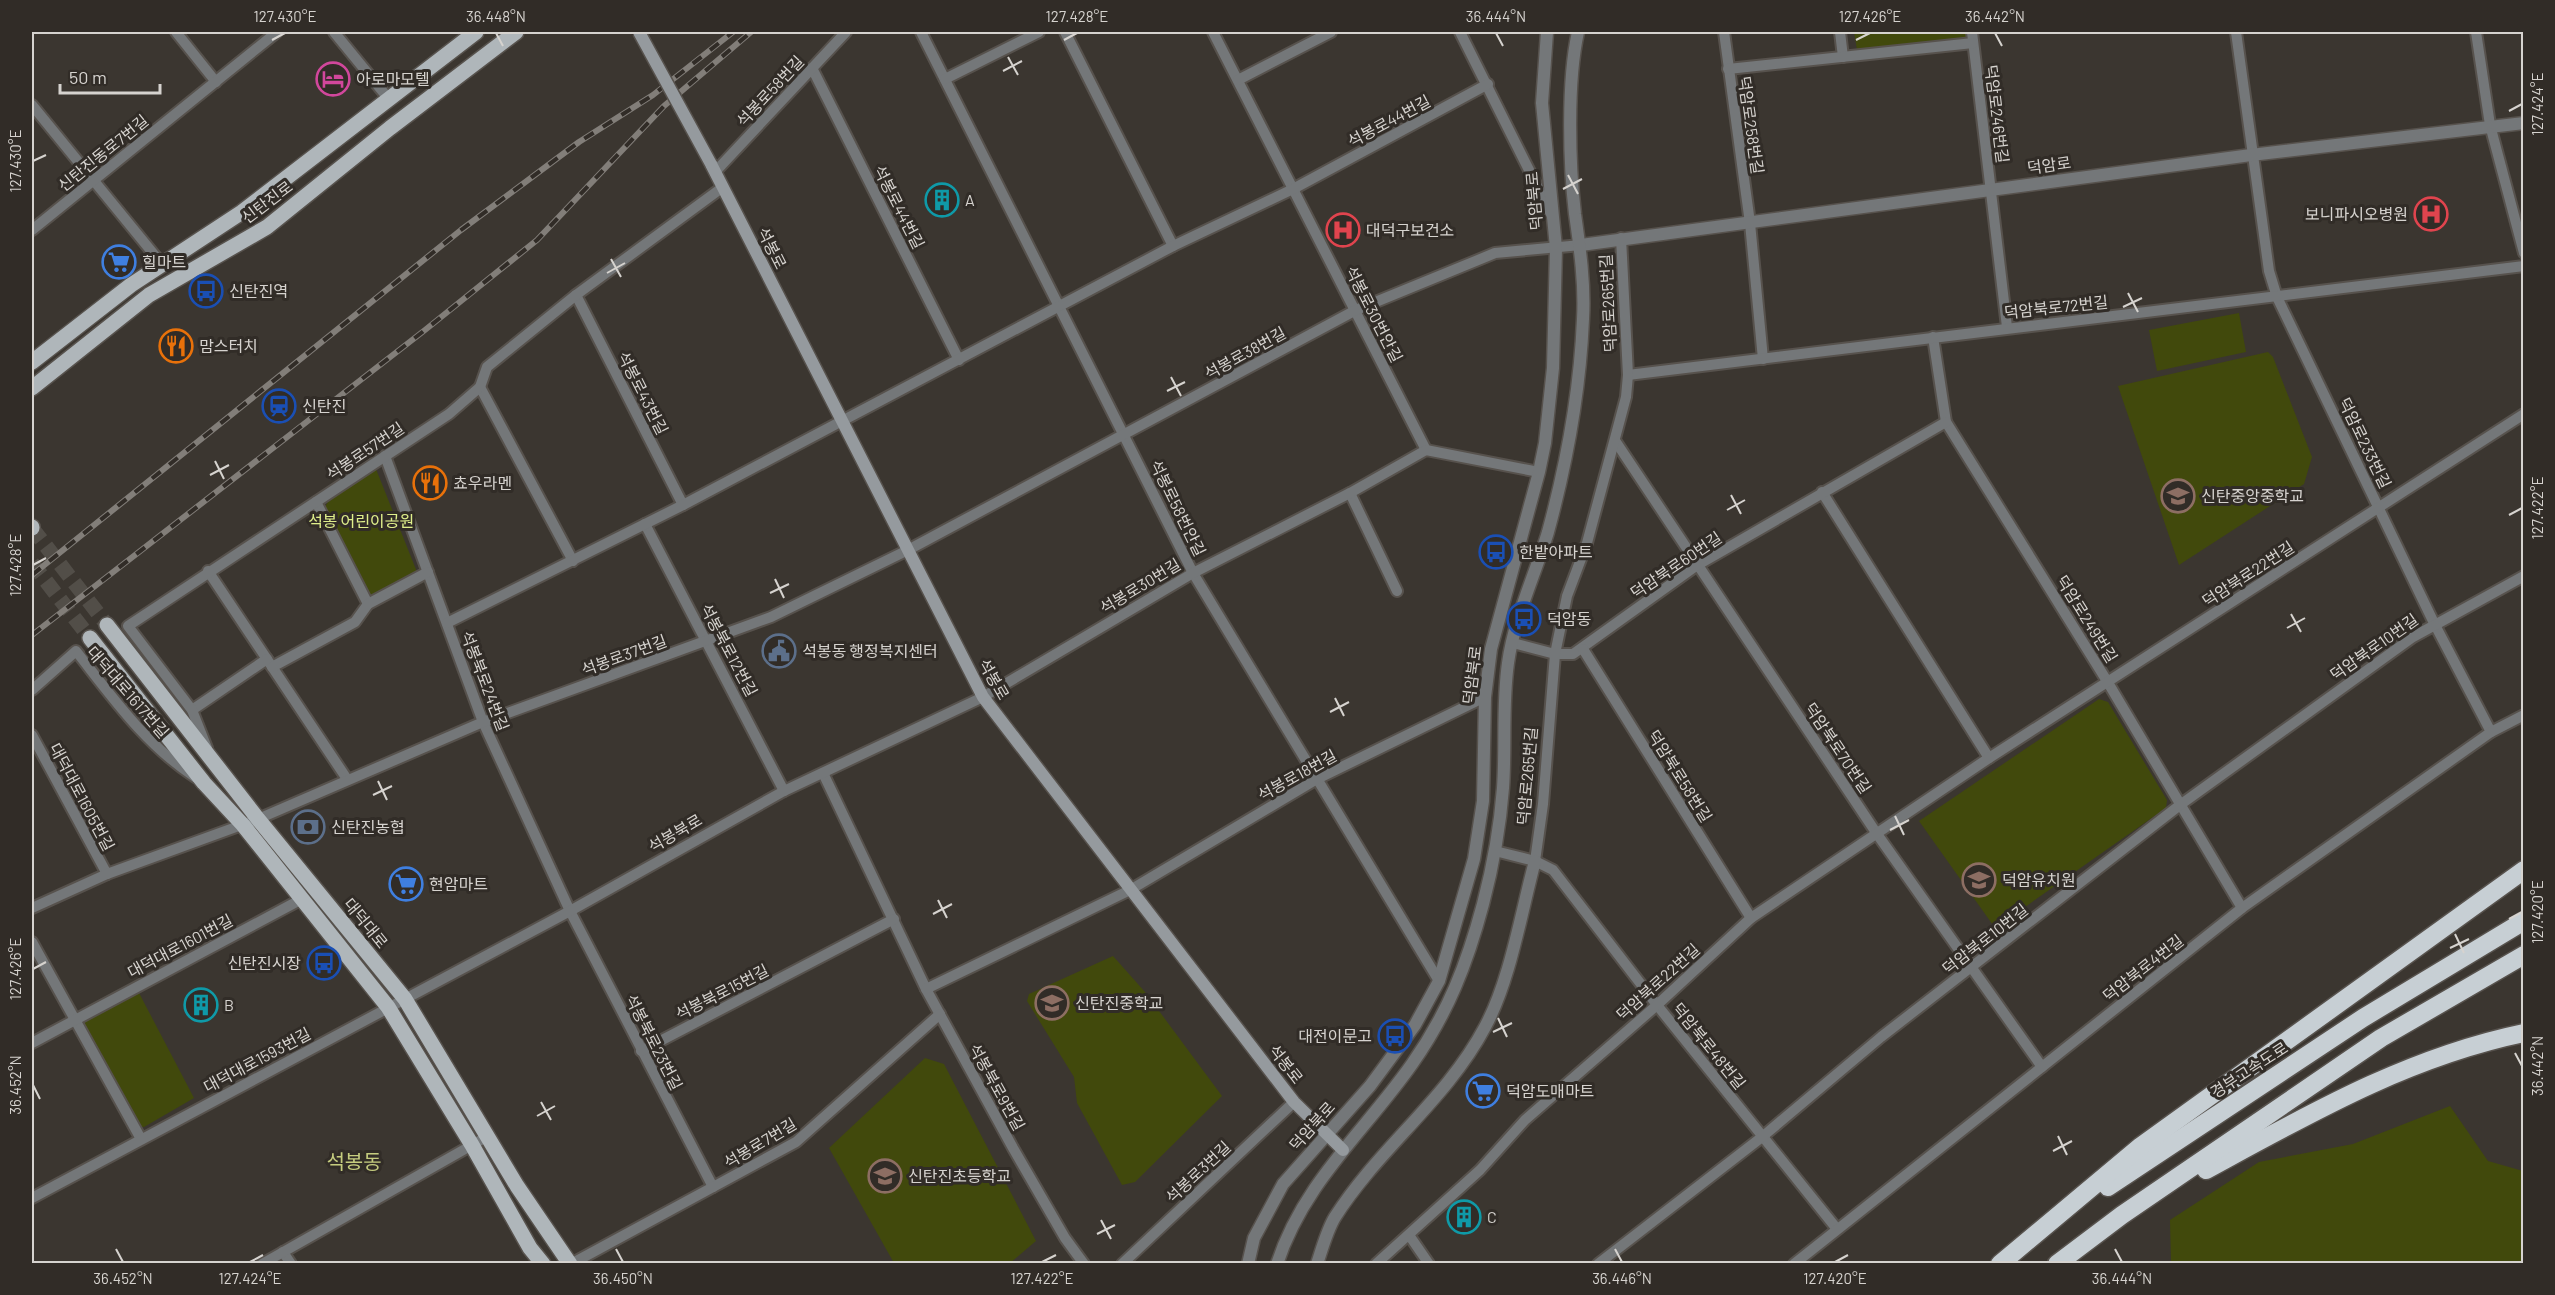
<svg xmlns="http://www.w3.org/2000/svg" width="2555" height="1295" font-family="Barlow,'Noto Sans KR',sans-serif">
	<rect width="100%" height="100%" fill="#3b3630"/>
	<g fill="#41490c">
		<path d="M1854 32H1966L1967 37 1857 50Z"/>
		<path d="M2239 313 2246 352 2157 371 2149 330Z"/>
		<path d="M2268 352 2273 357 2312 457 2304 484 2179 565 2118 386Z"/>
		<path d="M376 469 419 577 368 604 322 514 328 501Z"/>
		<path d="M2099 699 2108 702 2167 800 2166 808 1995 928 1919 821Z"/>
		<path d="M1113 956 1145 992 1222 1096 1135 1182 1122 1185 1077 1103 1074 1077 1027 1001 1029 994Z"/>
		<path d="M138 991 194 1098 144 1127 134 1126 81 1027 86 1018Z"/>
		<path d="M925 1058 944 1064 1036 1241 1010 1263H894L829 1148Z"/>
		<path d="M2450 1106 2488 1161 2523 1171V1263H2171L2170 1220 2259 1162 2353 1144Z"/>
	</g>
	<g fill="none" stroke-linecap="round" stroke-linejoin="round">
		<g stroke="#524e48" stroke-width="15" stroke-dasharray="15 8" stroke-linecap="butt">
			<path d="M32 528 107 625"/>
			<path d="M32 563 90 638"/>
		</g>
		<g stroke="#57524d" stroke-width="14">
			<g id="minor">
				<path d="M176 32 216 82"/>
				<path d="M334 32 388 98"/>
				<path d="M921 32 1193 573 1439 981"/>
				<path d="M1065 32 1173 246"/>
				<path d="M1213 32 1426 450"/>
				<path d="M1460 32 1552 216"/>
				<path d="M1724 32 1750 223 1763 359"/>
				<path d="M1840 32 1843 57"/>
				<path d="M1972 32 2007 327"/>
				<path d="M2236 32 2269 271 2277 297 2434 623 2491 732"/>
				<path d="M2476 32 2490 125 2524 253"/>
				<path d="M812 68 959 360"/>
				<path d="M1728 69 1973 43"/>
				<path d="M945 79 1039 32"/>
				<path d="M1238 80 1331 32"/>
				<path d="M32 105 161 263"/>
				<path d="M715 172 846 32"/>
				<path d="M32 230 277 32"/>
				<path d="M576 295 683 505"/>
				<path d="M1933 337 1946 422 2107 681 2242 908"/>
				<path d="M1628 375 2524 266"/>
				<path d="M480 387 573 561"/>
				<path d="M1616 442 1877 834 2042 1067"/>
				<path d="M385 456 483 722 570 911 713 1187"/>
				<path d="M1822 492 1989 758"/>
				<path d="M1350 493 1397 591"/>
				<path d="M316 502 368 604"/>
				<path d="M645 524 784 791"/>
				<path d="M208 571 347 779"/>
				<path d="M447 623 683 505 1173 246 1293 189 1488 84"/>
				<path d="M1513 643 1555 654H1573L1696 566 1946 422"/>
				<path d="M1583 649 1751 918"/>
				<path d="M272 667 355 622 368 604 428 572"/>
				<path d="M32 690 76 651C113 698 145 744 195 777"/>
				<path d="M192 710 267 659"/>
				<path d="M32 735 107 874"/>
				<path d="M207 748 192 710 128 626 449 414 480 387 487 367 576 295 723 187"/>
				<path d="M823 773 926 989 1013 1148 1065 1238 1084 1264"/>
				<path d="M1495 851 1535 861 1553 870 1657 1005 1837 1229"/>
				<path d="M1535 861 1543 804 1555 654 1567 596 1587 543 1626 397 1628 375 1621 238"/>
				<path d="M32 908 107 874 258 819 483 722 771 617 908 550 1356 310 1495 253 1581 245"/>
				<path d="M32 942 141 1139"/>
				<path d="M926 989 1130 890 1317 779 1485 697"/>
				<path d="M32 1043 300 900"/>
				<path d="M641 1051 894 919"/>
				<path d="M32 1198 570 911 784 791 983 697 1193 573 1350 493 1426 450 1539 472"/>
				<path d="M1409 1235 1429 1264"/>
				<path d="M283 1252 291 1264"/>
				<path d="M262 1264 488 1136"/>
				<path d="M571 1264 796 1142 940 1014"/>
				<path d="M1122 1264 1294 1102"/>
				<path d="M1376 1264 1480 1170 1525 1120 1657 1005 1751 918 1989 758 2524 414"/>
				<path d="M1598 1264 1762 1137 1881 1037 2180 805 2413 637 2524 576"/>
				<path d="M1794 1264 2242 908 2491 732 2524 715"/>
			</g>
		</g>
		<g stroke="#57524d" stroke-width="15">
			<g id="tertiary">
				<path d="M1581 245 2251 155 2524 123"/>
				<path d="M1248 1264 1254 1238 1283 1184 1370 1086 1415 1025 1439 981 1474 859 1483 801 1485 697 1491 649 1539 472 1545 443 1553 368 1556 248 1542 103 1547 32"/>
				<path d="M1277 1264C1303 1183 1365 1131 1412 1064 1448 1013 1467 964 1483 904 1493 866 1500 827 1503 788 1506 746 1502 705 1508 663 1514 619 1535 575 1548 532 1567 462 1580 391 1583 319 1585 284 1580 249 1575 214 1569 163 1567 81 1578 32"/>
				<path d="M1317 1264C1322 1249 1327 1230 1335 1217 1378 1149 1447 1099 1485 1027 1510 981 1521 913 1535 861"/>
			</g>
		</g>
		<g stroke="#57524d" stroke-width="15">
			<path id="secondary" d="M711 164 983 697 1294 1102 1343 1150"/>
		</g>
		<g stroke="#57524d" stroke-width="18">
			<g id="primary">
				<path d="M32 362 131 285 242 212 476 32"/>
				<path d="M32 388 149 295 267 227 390 128 516 32"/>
				<path d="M32 527V528"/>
				<path d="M107 625 258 819 405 999 517 1186 570 1264"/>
				<path d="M90 638 204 783 243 825 388 1007 472 1145 530 1248 543 1264"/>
			</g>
		</g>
		<g stroke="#57524d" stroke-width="21">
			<g id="motorway">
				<path d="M2206 1170C2309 1114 2408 1057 2524 1033"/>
				<path d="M2108 1187 2363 1018 2524 921"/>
				<path d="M2000 1264 2141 1146 2524 870"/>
				<path d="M2057 1264 2122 1215 2381 1038 2524 955"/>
			</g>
		</g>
		<use href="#minor" stroke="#747779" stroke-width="10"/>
		<use href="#tertiary" stroke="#747779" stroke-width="12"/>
		<use href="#secondary" stroke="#959a9e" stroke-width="12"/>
		<use href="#primary" stroke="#afb6ba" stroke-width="15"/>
		<use href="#motorway" stroke="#c7cfd4" stroke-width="18"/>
		<g stroke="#827e79" stroke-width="6">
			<g id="rail">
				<path d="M32 575 461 230 579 142 653 95 733 32"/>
				<path d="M32 635 425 330 537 240 664 106 751 32"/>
			</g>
		</g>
		<use href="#rail" stroke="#312c27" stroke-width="4" stroke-dasharray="11" stroke-linecap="butt"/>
		<g stroke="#57524d" stroke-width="15" stroke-linecap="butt">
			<path id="secondary-bridge" d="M639 32 711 164"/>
		</g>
		<use href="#secondary-bridge" stroke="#959a9e" stroke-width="12"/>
	</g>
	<path fill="none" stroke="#d6d3cf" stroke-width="2" d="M496 33 503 46M1496 33 1503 46M1995 33 2002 46M272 40 285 33M1064 40 1077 33M1856 40 1870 33M1008 57 1018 75M1003 71 1022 61M2509 111 2522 104M33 161 46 155M1568 175 1578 194M1563 189 1582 179M611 259 621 277M607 273 625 263M2128 293 2138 312M2123 307 2142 298M1171 377 1181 396M1167 391 1185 382M215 461 224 479M210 475 229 465M1731 495 1741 514M1727 510 1745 500M2509 515 2522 508M33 565 46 558M775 579 784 598M770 593 789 584M2291 614 2301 632M2287 628 2305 618M1335 698 1344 716M1330 712 1349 702M378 781 387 800M373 795 392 786M1895 816 1904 835M1890 830 1909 820M938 900 947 918M933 914 952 904M2509 919 2522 912M2455 934 2464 953M2450 948 2469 939M33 969 46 962M1498 1018 1507 1037M1493 1032 1512 1023M2515 1053 2522 1066M33 1085 40 1099M541 1102 551 1120M537 1116 555 1106M2058 1136 2067 1155M2053 1151 2072 1141M1101 1220 1111 1239M1097 1234 1115 1225M116 1249 123 1262M616 1249 623 1262M1615 1249 1622 1262M2115 1249 2122 1262M250 1262 263 1255M1042 1262 1056 1255M1835 1262 1848 1255"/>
	<defs>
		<g id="hotel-ring" transform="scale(1.725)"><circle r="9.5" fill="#312c27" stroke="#d1479c" stroke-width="1.5"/><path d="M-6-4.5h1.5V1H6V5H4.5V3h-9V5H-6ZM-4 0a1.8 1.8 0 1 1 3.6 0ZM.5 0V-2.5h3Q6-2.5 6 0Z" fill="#d1479c"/></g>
		<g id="building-ring" transform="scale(1.725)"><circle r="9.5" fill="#312c27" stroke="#0f9aa8" stroke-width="1.5"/><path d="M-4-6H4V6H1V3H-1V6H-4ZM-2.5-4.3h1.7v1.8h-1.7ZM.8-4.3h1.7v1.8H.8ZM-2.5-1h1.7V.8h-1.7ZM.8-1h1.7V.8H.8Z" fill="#0f9aa8"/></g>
		<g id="hospital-ring" transform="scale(1.725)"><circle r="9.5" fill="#312c27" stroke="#e0444e" stroke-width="1.5"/><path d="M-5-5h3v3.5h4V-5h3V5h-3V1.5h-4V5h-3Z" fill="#e0444e"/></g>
		<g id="supermarket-ring" transform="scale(1.725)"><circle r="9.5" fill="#312c27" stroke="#3f7fe0" stroke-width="1.5"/><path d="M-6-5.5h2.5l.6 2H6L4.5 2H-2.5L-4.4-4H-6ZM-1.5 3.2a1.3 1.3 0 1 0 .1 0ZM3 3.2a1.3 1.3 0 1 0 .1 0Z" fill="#3f7fe0"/></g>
		<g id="bus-ring" transform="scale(1.725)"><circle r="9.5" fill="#312c27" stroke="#1a4fb4" stroke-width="1.5"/><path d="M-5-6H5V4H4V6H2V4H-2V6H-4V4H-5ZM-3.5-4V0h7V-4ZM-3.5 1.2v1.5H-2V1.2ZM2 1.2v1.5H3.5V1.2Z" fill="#1a4fb4"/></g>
		<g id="restaurant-ring" transform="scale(1.725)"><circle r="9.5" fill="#312c27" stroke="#e8710a" stroke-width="1.5"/><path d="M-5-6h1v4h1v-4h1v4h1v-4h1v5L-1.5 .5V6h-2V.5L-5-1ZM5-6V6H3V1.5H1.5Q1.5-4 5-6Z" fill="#e8710a"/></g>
		<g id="station-ring" transform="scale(1.725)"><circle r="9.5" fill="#312c27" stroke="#1a4fb4" stroke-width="1.5"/><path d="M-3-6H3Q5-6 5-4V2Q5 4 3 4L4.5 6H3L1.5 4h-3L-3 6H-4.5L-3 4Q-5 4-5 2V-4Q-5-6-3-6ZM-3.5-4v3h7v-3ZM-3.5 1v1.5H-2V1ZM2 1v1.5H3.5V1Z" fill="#1a4fb4"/></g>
		<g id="school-ring" transform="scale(1.725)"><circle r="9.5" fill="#312c27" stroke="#8d6e63" stroke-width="1.5"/><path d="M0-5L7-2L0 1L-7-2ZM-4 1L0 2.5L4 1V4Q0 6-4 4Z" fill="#8d6e63"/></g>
		<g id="civic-ring" transform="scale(1.725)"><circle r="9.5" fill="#312c27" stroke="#5c6f8a" stroke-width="1.5"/><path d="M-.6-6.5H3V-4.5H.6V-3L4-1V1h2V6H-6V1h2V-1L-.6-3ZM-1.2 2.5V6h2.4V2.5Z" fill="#5c6f8a"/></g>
		<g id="bank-ring" transform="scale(1.725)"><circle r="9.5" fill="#312c27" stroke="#5c6f8a" stroke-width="1.5"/><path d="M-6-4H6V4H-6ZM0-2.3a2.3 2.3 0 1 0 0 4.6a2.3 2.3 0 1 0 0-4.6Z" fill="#5c6f8a"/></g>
	</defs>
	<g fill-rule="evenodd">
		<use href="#hotel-ring" x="333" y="79"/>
		<use href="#building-ring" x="942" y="200"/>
		<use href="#hospital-ring" x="2431" y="214"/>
		<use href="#hospital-ring" x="1343" y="230"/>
		<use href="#supermarket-ring" x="119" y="262"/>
		<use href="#bus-ring" x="206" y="291"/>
		<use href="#restaurant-ring" x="176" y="346"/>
		<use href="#station-ring" x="279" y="406"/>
		<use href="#restaurant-ring" x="430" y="483"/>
		<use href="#school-ring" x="2178" y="496"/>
		<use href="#bus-ring" x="1496" y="552"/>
		<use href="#bus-ring" x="1524" y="619"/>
		<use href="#civic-ring" x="779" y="651"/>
		<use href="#bank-ring" x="308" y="827"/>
		<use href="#school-ring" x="1979" y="880"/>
		<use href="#supermarket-ring" x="406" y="884"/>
		<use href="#bus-ring" x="324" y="963"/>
		<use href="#school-ring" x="1052" y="1003"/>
		<use href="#building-ring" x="201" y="1005"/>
		<use href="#bus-ring" x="1395" y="1036"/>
		<use href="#supermarket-ring" x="1483" y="1091"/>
		<use href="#school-ring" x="885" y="1176"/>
		<use href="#building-ring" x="1464" y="1217"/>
	</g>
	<g text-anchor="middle" stroke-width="6" stroke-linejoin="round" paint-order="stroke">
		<g font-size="16" fill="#d6d3cf" stroke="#312c27" text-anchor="start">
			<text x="356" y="85">아로마모텔</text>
			<text x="965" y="206">A</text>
			<text x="2408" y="220" text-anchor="end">보니파시오병원</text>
			<text x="1366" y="236">대덕구보건소</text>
			<text x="142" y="268">힐마트</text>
			<text x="229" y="297">신탄진역</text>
			<text x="199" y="352">맘스터치</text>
			<text x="302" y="412">신탄진</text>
			<text x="453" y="489">쵸우라멘</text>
			<text x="2201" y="502">신탄중앙중학교</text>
			<text x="1519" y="558">한밭아파트</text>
			<text x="1547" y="625">덕암동</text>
			<text x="802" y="657">석봉동 행정복지센터</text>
			<text x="331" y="833">신탄진농협</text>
			<text x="2002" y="886">덕암유치원</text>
			<text x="429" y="890">현암마트</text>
			<text x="301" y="969" text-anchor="end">신탄진시장</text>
			<text x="1075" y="1009">신탄진중학교</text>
			<text x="224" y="1011">B</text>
			<text x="1372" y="1042" text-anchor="end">대전이문고</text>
			<text x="1506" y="1097">덕암도매마트</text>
			<text x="908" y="1182">신탄진초등학교</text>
			<text x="1487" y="1223">C</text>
		</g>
		<g font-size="16" fill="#d6d3cf" stroke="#312c27">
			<text transform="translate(770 91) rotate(-47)" y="6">석봉로58번길</text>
			<text transform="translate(1997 114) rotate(83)" y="6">덕암로246번길</text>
			<text transform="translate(1389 121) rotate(-28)" y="6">석봉로44번길</text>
			<text transform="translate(1751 125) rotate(82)" y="6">덕암로258번길</text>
			<text transform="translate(103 153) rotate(-39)" y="6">신탄진동로7번길</text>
			<text transform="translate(2049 165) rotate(-8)" y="6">덕암로</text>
			<text transform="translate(1534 201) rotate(-95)" y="6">덕암북로</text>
			<text transform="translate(267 202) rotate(-37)" y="6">신탄진로</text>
			<text transform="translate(899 207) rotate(63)" y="6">석봉로44번길</text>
			<text transform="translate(772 248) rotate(63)" y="6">석봉로</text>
			<text transform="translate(1608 303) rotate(-93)" y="6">덕암로265번길</text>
			<text transform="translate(2056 307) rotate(-6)" y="6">덕암북로72번길</text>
			<text transform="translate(1374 314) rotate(63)" y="6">석봉로30번안길</text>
			<text transform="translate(1245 353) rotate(-29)" y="6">석봉로38번길</text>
			<text transform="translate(643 393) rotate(63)" y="6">석봉로43번길</text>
			<text transform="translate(2365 443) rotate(64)" y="6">덕암로233번길</text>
			<text transform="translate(365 451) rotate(-34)" y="6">석봉로57번길</text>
			<text transform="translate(1178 508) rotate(64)" y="6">석봉로58번안길</text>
			<text transform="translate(1676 565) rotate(-34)" y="6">덕암북로60번길</text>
			<text transform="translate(2248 574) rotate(-33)" y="6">덕암북로22번길</text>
			<text transform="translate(1140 586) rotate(-31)" y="6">석봉로30번길</text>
			<text transform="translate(2087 619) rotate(58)" y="6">덕암로249번길</text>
			<text transform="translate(2374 647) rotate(-35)" y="6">덕암북로10번길</text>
			<text transform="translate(729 650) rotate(62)" y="6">석봉북로12번길</text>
			<text transform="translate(624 655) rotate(-20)" y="6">석봉로37번길</text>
			<text transform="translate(1472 675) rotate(-83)" y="6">덕암북로</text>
			<text transform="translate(994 679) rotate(60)" y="6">석봉로</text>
			<text transform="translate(485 681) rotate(69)" y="6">석봉북로24번길</text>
			<text transform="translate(128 692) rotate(49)" y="6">대덕대로1617번길</text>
			<text transform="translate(1838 748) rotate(56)" y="6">덕암북로70번길</text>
			<text transform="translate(1297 775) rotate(-29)" y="6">석봉로18번길</text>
			<text transform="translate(1527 776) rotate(-85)" y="6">덕암로265번길</text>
			<text transform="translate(1680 776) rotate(58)" y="6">덕암북로58번길</text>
			<text transform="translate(82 797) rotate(62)" y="6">대덕대로1605번길</text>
			<text transform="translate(675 833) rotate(-30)" y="6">석봉북로</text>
			<text transform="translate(366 923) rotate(51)" y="6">대덕대로</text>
			<text transform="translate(1985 939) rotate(-38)" y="6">덕암북로10번길</text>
			<text transform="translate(180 946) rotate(-28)" y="6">대덕대로1601번길</text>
			<text transform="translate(2143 968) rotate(-38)" y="6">덕암북로4번길</text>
			<text transform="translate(1658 982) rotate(-42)" y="6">덕암북로22번길</text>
			<text transform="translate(722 992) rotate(-27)" y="6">석봉북로15번길</text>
			<text transform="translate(654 1042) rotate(63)" y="6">석봉북로23번길</text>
			<text transform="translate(1709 1046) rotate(51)" y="6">덕암북로48번길</text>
			<text transform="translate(257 1060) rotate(-28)" y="6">대덕대로1593번길</text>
			<text transform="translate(1286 1064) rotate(52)" y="6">석봉로</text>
			<text transform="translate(2249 1070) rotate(-33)" y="6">경부고속도로</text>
			<text transform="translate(997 1087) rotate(61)" y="6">석봉북로9번길</text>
			<text transform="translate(1312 1126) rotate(-48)" y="6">덕암북로</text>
			<text transform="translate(760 1143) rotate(-31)" y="6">석봉로7번길</text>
			<text transform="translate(1198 1172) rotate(-43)" y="6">석봉로3번길</text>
		</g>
		<g font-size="16" fill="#dfef8b" stroke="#312c27">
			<text x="361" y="527">석봉 어린이공원</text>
		</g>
		<g font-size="20" fill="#c5cc7f" stroke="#312c27">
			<text x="354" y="1169">석봉동</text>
		</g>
	</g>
	<rect width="2555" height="1295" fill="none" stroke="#312c27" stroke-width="66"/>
	<path d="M60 84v9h100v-9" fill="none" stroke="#d6d3cf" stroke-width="3"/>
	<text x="69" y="84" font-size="18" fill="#d6d3cf" stroke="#312c27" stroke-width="4.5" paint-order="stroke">50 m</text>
	<rect x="33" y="33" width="2489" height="1229" fill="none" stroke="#d6d3cf" stroke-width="2"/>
	<g font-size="15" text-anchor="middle" fill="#d6d3cf">
		<text x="285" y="22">127.430°E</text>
		<text x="496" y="22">36.448°N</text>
		<text x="1077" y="22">127.428°E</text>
		<text x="1496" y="22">36.444°N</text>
		<text x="1870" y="22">127.426°E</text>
		<text x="1995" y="22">36.442°N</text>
		<text transform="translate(2538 104) rotate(-90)" y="5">127.424°E</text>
		<text transform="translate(16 161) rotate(-90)" y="5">127.430°E</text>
		<text transform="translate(2538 508) rotate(-90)" y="5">127.422°E</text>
		<text transform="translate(16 565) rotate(-90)" y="5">127.428°E</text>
		<text transform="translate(2538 912) rotate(-90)" y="5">127.420°E</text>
		<text transform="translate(16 969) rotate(-90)" y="5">127.426°E</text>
		<text transform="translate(2538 1066) rotate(-90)" y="5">36.442°N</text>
		<text transform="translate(16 1085) rotate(-90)" y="5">36.452°N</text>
		<text x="123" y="1284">36.452°N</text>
		<text x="250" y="1284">127.424°E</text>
		<text x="623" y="1284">36.450°N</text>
		<text x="1042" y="1284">127.422°E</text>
		<text x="1622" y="1284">36.446°N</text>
		<text x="1835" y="1284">127.420°E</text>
		<text x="2122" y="1284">36.444°N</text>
	</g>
</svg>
